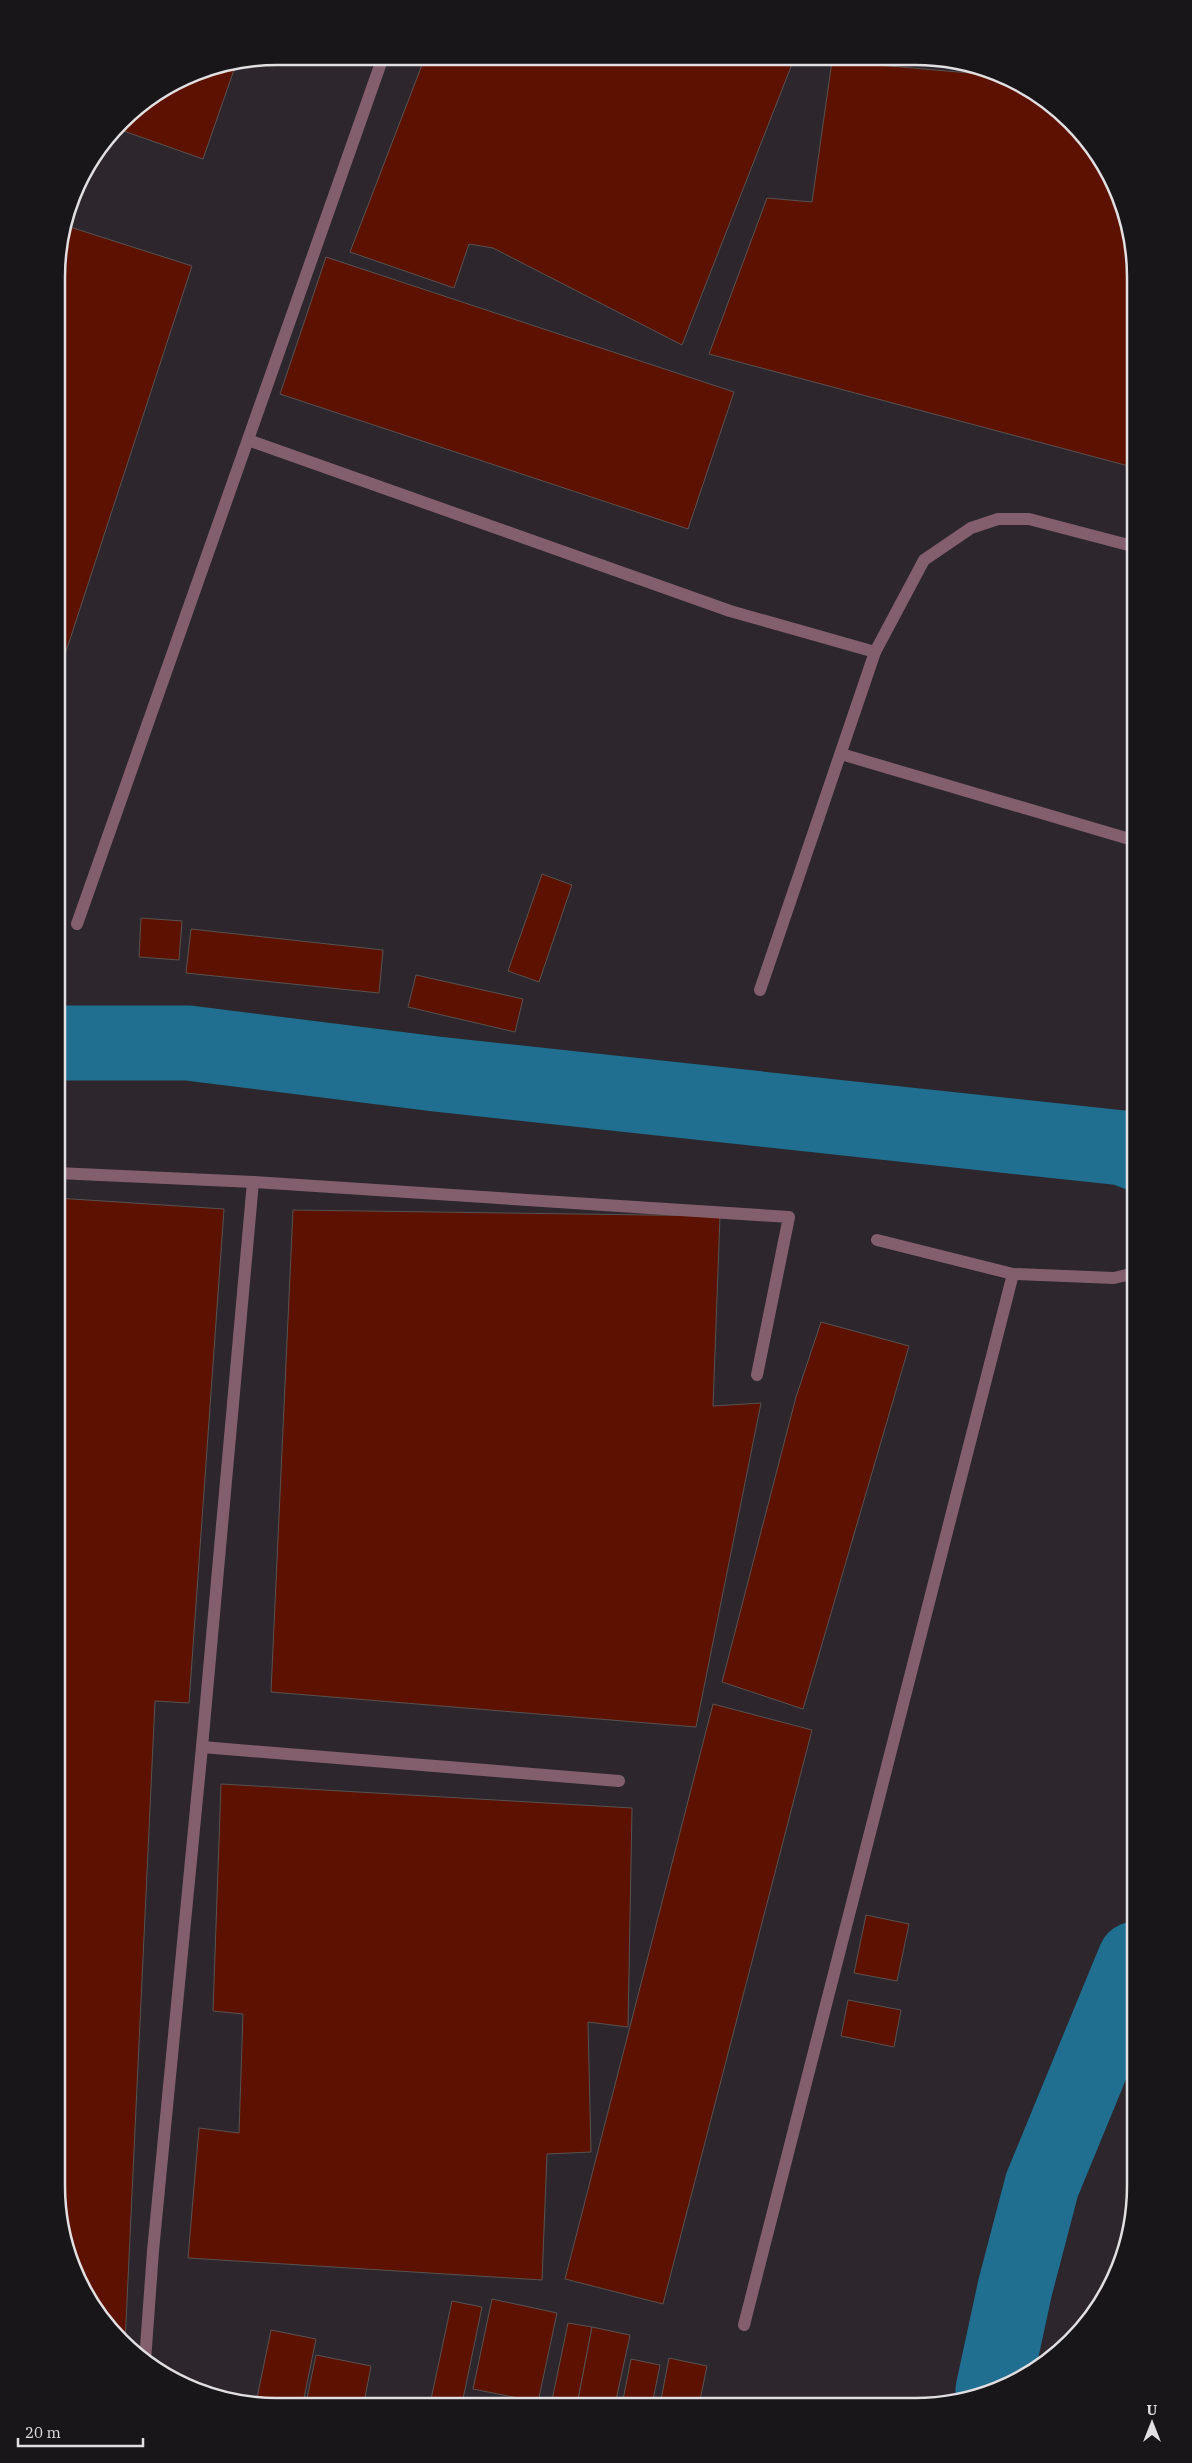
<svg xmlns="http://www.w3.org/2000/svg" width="1192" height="2463" font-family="'IBM Plex Serif',serif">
	<rect width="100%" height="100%" fill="#211f21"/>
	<path fill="#2d262c" d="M277 56 957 60 1012 79 1061 111 1099 155 1128 220 1136 277 1135 2200 1119 2270 1090 2320 1038 2369 972 2399 915 2407 235 2403 180 2384 131 2352 86 2296 64 2243 56 2186 57 263 79 179 131 111 193 73Z"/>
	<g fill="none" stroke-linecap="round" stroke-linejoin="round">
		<g stroke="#206f90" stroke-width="75">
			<path d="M57 1043H188L436 1074 1123 1148 1136 1153"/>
			<path d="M993 2390 1015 2288 1042 2185 1135 1959"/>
		</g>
	</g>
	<g fill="#5d1100" stroke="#575352">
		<path d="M425 57 794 59 682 345 493 248 469 244 454 288 350 252Z"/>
		<path d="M832 61 1004 76 1012 79 1061 111 1099 155 1128 220 1136 277V468L709 354 767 198 812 202Z"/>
		<path d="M236 64 203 159 118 129 131 111 193 73Z"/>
		<path d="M67 226 192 266 57 679V263Z"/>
		<path d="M326 257 734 392 688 529 280 394Z"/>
		<path d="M542 874 572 885 539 982 508 971Z"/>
		<path d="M141 918 182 921 179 960 139 957Z"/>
		<path d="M191 929 383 950 379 993 186 973Z"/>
		<path d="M416 975 523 999 515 1032 408 1007Z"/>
		<path d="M57 1198 224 1209 189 1703 155 1701 125 2344 86 2296 64 2243 56 2186Z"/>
		<path d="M293 1210 720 1216 713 1406 761 1403 696 1727 271 1692Z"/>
		<path d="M821 1322 909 1346 803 1709 722 1682 796 1397Z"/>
		<path d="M713 1704 812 1730 663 2304 565 2279Z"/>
		<path d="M221 1784 632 1808 628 2027 588 2022 591 2152 547 2154 542 2280 188 2258 199 2128 239 2133 243 2014 213 2011Z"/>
		<path d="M866 1915 909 1924 897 1981 854 1973Z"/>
		<path d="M848 2000 901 2010 894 2047 841 2036Z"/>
		<path d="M492 2299 557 2313 538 2402 473 2389Z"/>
		<path d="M452 2301 482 2307 462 2404H430Z"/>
		<path d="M568 2323 592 2327 577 2405H551Z"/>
		<path d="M592 2327 630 2335 615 2405H577Z"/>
		<path d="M271 2330 316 2339 303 2403H256Z"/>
		<path d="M316 2355 371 2366 364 2403H306Z"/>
		<path d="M669 2358 707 2366 699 2405H660Z"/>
		<path d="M631 2359 660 2365 652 2405H622Z"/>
		<path d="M510 2398 542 2404H509Z"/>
	</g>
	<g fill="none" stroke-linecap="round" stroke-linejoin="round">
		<g stroke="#835f6e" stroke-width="12">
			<path d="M248 440 730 611 875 652"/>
			<path d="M841 754 1136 841"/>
			<path d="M77 924 383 57"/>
			<path d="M760 990 875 652 924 560 971 528 998 519H1029L1136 547"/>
			<path d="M57 1173 253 1182 789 1217 757 1375"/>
			<path d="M877 1240 1013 1274 1114 1278 1135 1273"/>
			<path d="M202 1747 619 1781"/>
			<path d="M744 2325 1013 1274"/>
			<path d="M145 2361 153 2251 202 1747 253 1182"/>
		</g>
	</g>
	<path d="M0 0H1192V2463H0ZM277 65H915A212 212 0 0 1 1127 277V2186A212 212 0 0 1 915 2398H277A212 212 0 0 1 65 2186V277A212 212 0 0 1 277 65Z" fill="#181618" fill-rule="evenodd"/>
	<path fill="none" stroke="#e1dfe1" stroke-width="2.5" d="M277 65H915A212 212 0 0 1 1127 277V2186A212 212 0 0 1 915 2398H277A212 212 0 0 1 65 2186V277A212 212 0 0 1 277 65Z"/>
	<g transform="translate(1152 2423)" stroke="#181618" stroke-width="4" paint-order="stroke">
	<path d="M0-4L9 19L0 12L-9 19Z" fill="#e1dfe1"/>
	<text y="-8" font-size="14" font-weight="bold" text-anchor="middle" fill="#e1dfe1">U</text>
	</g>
	<path d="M18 2438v8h125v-8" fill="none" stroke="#e1dfe1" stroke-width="2.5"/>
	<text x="25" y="2438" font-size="15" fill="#e1dfe1" stroke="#181618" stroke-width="4" paint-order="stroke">20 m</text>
</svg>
